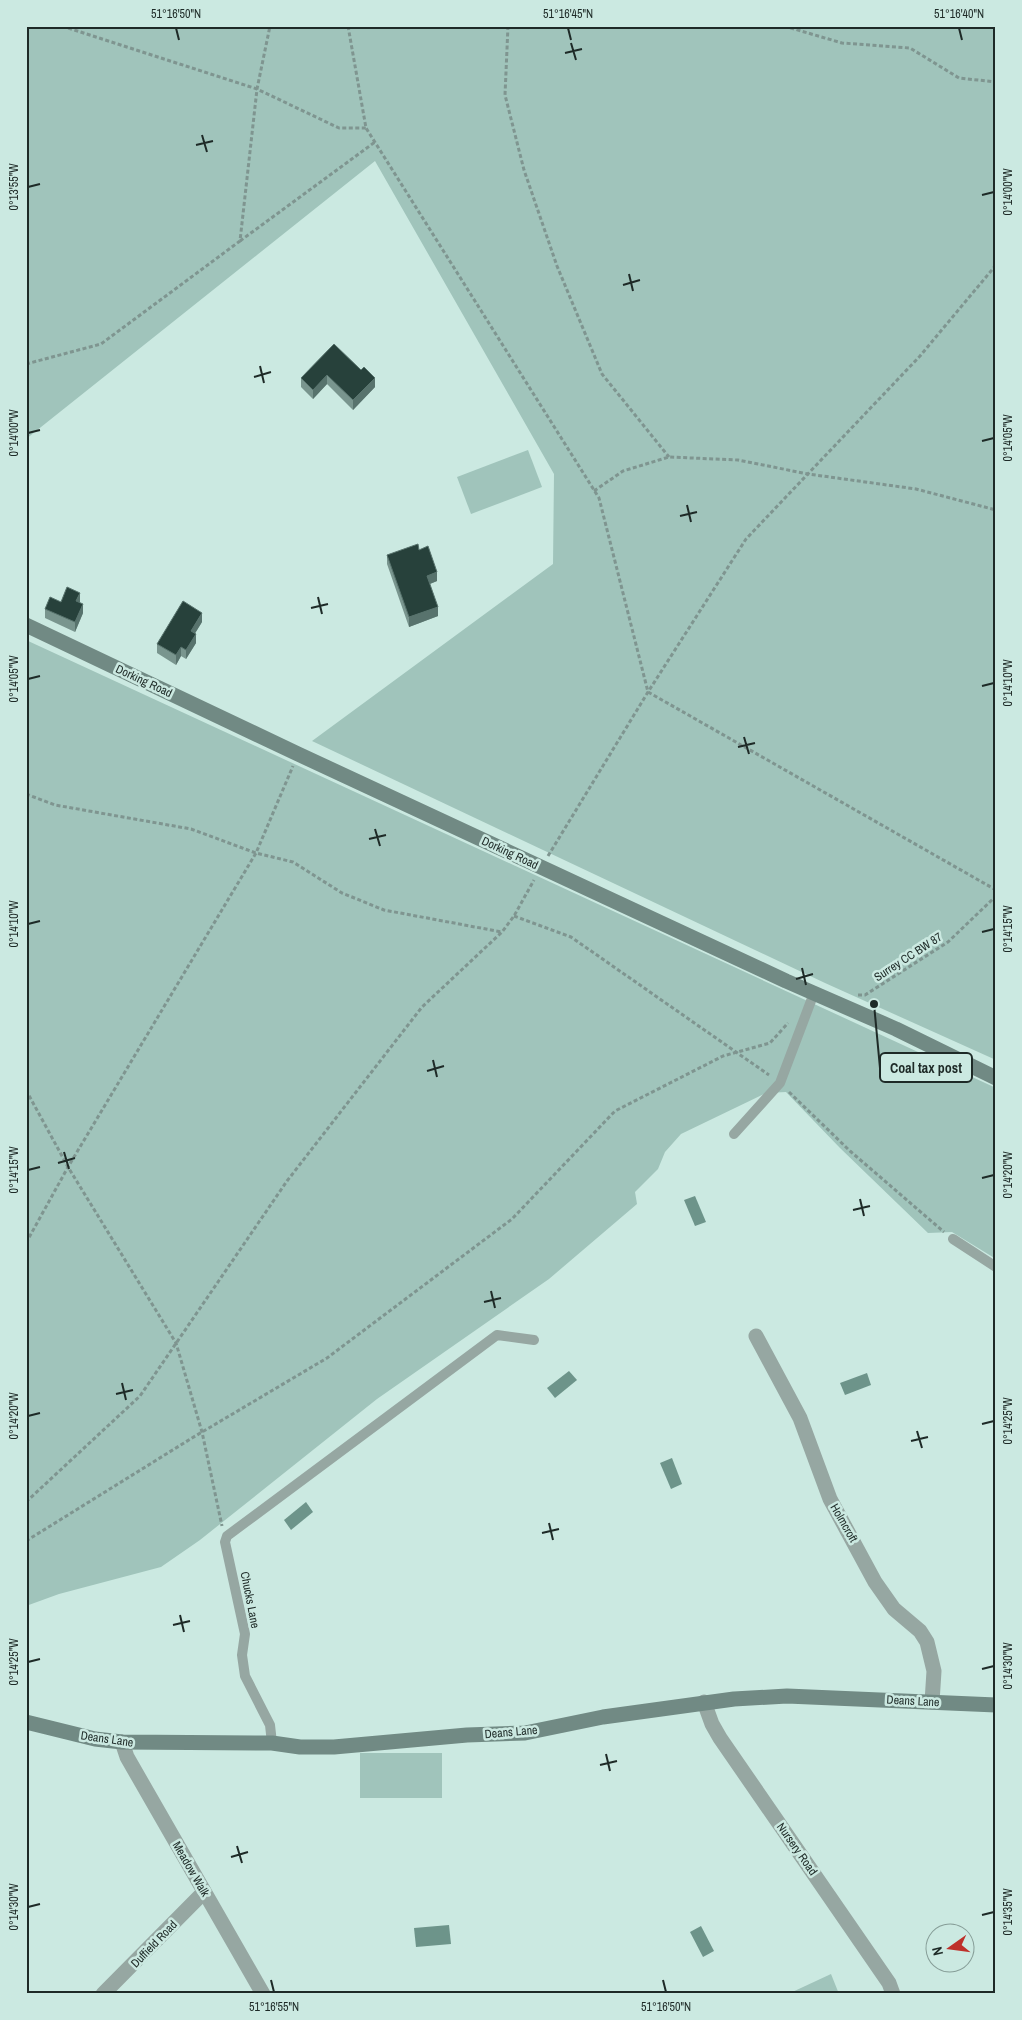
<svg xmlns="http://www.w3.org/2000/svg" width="1022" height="2020" font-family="'Archivo Narrow',sans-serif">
	<rect width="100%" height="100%" fill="#cbe9e1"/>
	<g fill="#a0c4bb">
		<path d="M26 26H996V1060L825 983 312 741 553 564 554 474 375 161 26 439Z"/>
		<path d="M528 450 542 487 471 514 457 477Z"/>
		<path d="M26 640 996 1088V1259L952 1232 928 1233 840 1148 786 1092 766 1093 681 1134 665 1152 658 1169 635 1192 637 1204 549 1279 377 1399 200 1540 161 1567 59 1594 26 1606Z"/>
		<rect x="360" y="1753" width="82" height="45"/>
		<path d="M831 1974 839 1994H788Z"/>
	</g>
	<g fill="#6d948a">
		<path d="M695 1196 706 1222 695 1226 684 1200Z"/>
		<path d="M569 1371 577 1380 555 1398 547 1388Z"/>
		<path d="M867 1373 871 1385 845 1395 840 1383Z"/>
		<path d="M672 1458 682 1484 671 1489 660 1463Z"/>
		<path d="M306 1502 313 1512 291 1530 284 1520Z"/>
		<path d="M449 1925 451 1944 416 1947 414 1928Z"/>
		<path d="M701 1926 714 1951 703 1957 690 1932Z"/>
	</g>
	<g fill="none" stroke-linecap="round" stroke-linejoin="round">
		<g stroke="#7f9590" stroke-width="3" stroke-dasharray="4 2.5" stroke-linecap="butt">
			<path d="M62 26 257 89 339 128H366"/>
			<path d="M348 26 366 128 599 498 648 692 996 890"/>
			<path d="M508 26 505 95 524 170 557 266 602 374 669 457"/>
			<path d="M784 26 842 43 910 48 959 78 996 82"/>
			<path d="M240 241 375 142"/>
			<path d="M26 364 101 344 240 241 257 89 270 26"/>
			<path d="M594 491 623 471 669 457 738 460 808 474 916 489 996 510"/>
			<path d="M26 794 55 805 191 829 256 853 293 862 342 893 384 910 502 932"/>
			<path d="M548 856 648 692 746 539 920 356 996 265"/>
			<path d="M514 916 571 937 769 1075"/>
			<path d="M858 995H865L948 942 996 896"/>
			<path d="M26 1090 68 1167 176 1343 202 1432 222 1526"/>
			<path d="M789 1092 850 1151 944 1232"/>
			<path d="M26 1243 68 1167 256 853 293 766"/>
			<path d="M26 1502 140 1396 287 1181 422 1007 502 932 514 916 534 880"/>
			<path d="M26 1541 192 1438 327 1358 512 1219 615 1111 723 1056 770 1043 788 1023"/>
		</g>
		<g stroke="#96a7a2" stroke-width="10">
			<path d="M734 1134 780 1083 814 993"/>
			<path d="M953 1239 996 1267"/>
			<path d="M272 1743 270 1725 245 1676 242 1655 245 1634 225 1542 227 1536 497 1335 534 1340"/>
		</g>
		<g stroke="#96a7a2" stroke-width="15">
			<path d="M756 1336 800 1418 830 1499 875 1582 894 1609 920 1631 927 1642 934 1671 932 1702"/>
			<path d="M704 1702 712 1724 720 1738 889 1983 893 1994"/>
			<path d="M122 1742 127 1757 263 1994"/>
			<path d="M103 1994 204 1892"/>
		</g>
		<g stroke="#718a84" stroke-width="15">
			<path d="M26 625 298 754 786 981 896 1029 996 1078"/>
			<path d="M26 1722 95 1739 122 1742 272 1743 300 1747H334L467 1735 525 1733 603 1717 734 1699 787 1696 996 1705"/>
		</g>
	</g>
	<g fill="#79958e">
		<path d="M334 344 375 387 353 410 327 384 313 399 301 387V378Z"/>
		<path d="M419 550 437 581 430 584 438 616 409 627 387 564V555Z"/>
		<path d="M61 602 80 603 83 613 75 632 45 618V609Z"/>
		<path d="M202 622 195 633 196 643 186 659 181 656 176 665 157 653V644Z"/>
	</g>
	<g fill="#58736d">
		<path d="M327 375V384L313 399V390Z"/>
		<path d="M375 378V387L353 410V400Z"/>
		<path d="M437 572V581L427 585V576Z"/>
		<path d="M80 593V602L76 610V601Z"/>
		<path d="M83 604V613L75 632V622Z"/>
		<path d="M438 607V616L409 627V617Z"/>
		<path d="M202 613V622L191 640V631Z"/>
		<path d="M196 634V643L186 659V650Z"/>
		<path d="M181 647V656L176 665V655Z"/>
	</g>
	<g fill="#27413b" stroke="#58736d">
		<path d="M334 344 361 370 364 367 375 378 353 400 327 375 313 390 301 378Z"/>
		<path d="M418 544 419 550 428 546 437 572 427 576 438 607 409 617 387 555Z"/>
		<path d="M67 587 80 593 76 601 83 604 75 622 45 609 50 597 61 602Z"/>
		<path d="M183 601 202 613 191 631 196 634 186 650 181 647 176 655 157 644Z"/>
	</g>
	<path fill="none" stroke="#1e2a27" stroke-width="2" d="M176 28 179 40M568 28 571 40M959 28 962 40M571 43 576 60M565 53 582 49M202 135 207 152M196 145 213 141M28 187 40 184M982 195 994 192M629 274 633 291M623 285 640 280M260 366 264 383M254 377 271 372M28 433 40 430M982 441 994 438M687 505 691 522M680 516 697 512M318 597 322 614M311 608 328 604M28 679 40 676M982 686 994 683M744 737 749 754M738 747 755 743M375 829 380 846M369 839 386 835M28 924 40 921M982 932 994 929M802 968 806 985M796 979 813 974M433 1060 437 1077M427 1071 444 1066M64 1152 69 1169M58 1163 75 1158M28 1170 40 1167M982 1178 994 1175M860 1199 864 1216M853 1210 870 1206M491 1291 495 1308M484 1302 501 1298M122 1383 126 1400M116 1394 133 1390M28 1416 40 1413M982 1424 994 1421M917 1431 922 1448M911 1441 928 1437M549 1523 553 1540M542 1533 559 1529M180 1615 184 1632M173 1625 190 1621M28 1662 40 1659M982 1669 994 1666M606 1754 610 1771M600 1765 617 1761M237 1846 242 1863M231 1857 248 1852M28 1907 40 1904M982 1915 994 1912M271 1980 274 1992M663 1980 666 1992"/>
	<g text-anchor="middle" stroke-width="5" stroke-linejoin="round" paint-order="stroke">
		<g font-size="12" fill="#1e2a27" stroke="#cbe9e1">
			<text transform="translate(144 681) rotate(25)" y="4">Dorking Road</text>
			<text transform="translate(510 853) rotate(25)" y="4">Dorking Road</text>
			<text transform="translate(908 957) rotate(-33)" y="4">Surrey CC BW 87</text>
			<text transform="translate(844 1523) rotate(60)" y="4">Holmcroft</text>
			<text transform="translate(250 1600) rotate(79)" y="4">Chucks Lane</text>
			<text transform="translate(913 1701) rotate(3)" y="4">Deans Lane</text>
			<text transform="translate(511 1732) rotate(-5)" y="4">Deans Lane</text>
			<text transform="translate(107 1739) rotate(8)" y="4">Deans Lane</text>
			<text transform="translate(797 1849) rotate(55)" y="4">Nursery Road</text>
			<text transform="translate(191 1869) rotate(60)" y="4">Meadow Walk</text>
			<text transform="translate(154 1944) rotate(-46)" y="4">Duffield Road</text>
		</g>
	</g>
	<path fill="none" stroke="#1e2a27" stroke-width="2" d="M874 1004L880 1068"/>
	<circle fill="#1e2a27" stroke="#cbe9e1" stroke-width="2" cx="874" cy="1004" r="5"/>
	<rect fill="#cbe9e1" stroke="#1e2a27" stroke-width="2" x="880" y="1053" width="92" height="29" rx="5"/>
	<g font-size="14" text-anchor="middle" font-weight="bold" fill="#1e2a27">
		<text x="926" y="1073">Coal tax post</text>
	</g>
	<rect width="1022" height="2020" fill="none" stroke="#cbe9e1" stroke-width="55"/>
	<g transform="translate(950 1948) rotate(256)"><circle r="24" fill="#cbe9e1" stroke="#869d97"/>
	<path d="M0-4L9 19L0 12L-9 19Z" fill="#be302a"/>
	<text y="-8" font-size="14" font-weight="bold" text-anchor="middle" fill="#1e2a27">N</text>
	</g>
	<rect x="28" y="28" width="966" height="1964" fill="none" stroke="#1e2a27" stroke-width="2"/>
	<g font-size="12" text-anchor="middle" fill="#1e2a27">
		<text x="176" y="18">51°16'50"N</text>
		<text x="568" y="18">51°16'45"N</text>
		<text x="959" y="18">51°16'40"N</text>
		<text transform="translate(14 187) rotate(-90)" y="4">0°13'55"W</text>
		<text transform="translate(1008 192) rotate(-90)" y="4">0°14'00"W</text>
		<text transform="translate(14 433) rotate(-90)" y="4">0°14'00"W</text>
		<text transform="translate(1008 438) rotate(-90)" y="4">0°14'05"W</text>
		<text transform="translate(14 679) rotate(-90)" y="4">0°14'05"W</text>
		<text transform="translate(1008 683) rotate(-90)" y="4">0°14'10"W</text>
		<text transform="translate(14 924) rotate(-90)" y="4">0°14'10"W</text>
		<text transform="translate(1008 929) rotate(-90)" y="4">0°14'15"W</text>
		<text transform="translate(14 1170) rotate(-90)" y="4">0°14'15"W</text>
		<text transform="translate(1008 1175) rotate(-90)" y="4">0°14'20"W</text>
		<text transform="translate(14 1416) rotate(-90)" y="4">0°14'20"W</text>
		<text transform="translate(1008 1421) rotate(-90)" y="4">0°14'25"W</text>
		<text transform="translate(14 1662) rotate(-90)" y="4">0°14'25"W</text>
		<text transform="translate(1008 1666) rotate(-90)" y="4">0°14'30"W</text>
		<text transform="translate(14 1907) rotate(-90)" y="4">0°14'30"W</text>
		<text transform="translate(1008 1912) rotate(-90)" y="4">0°14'35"W</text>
		<text x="274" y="2011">51°16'55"N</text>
		<text x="666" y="2011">51°16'50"N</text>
	</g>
</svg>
